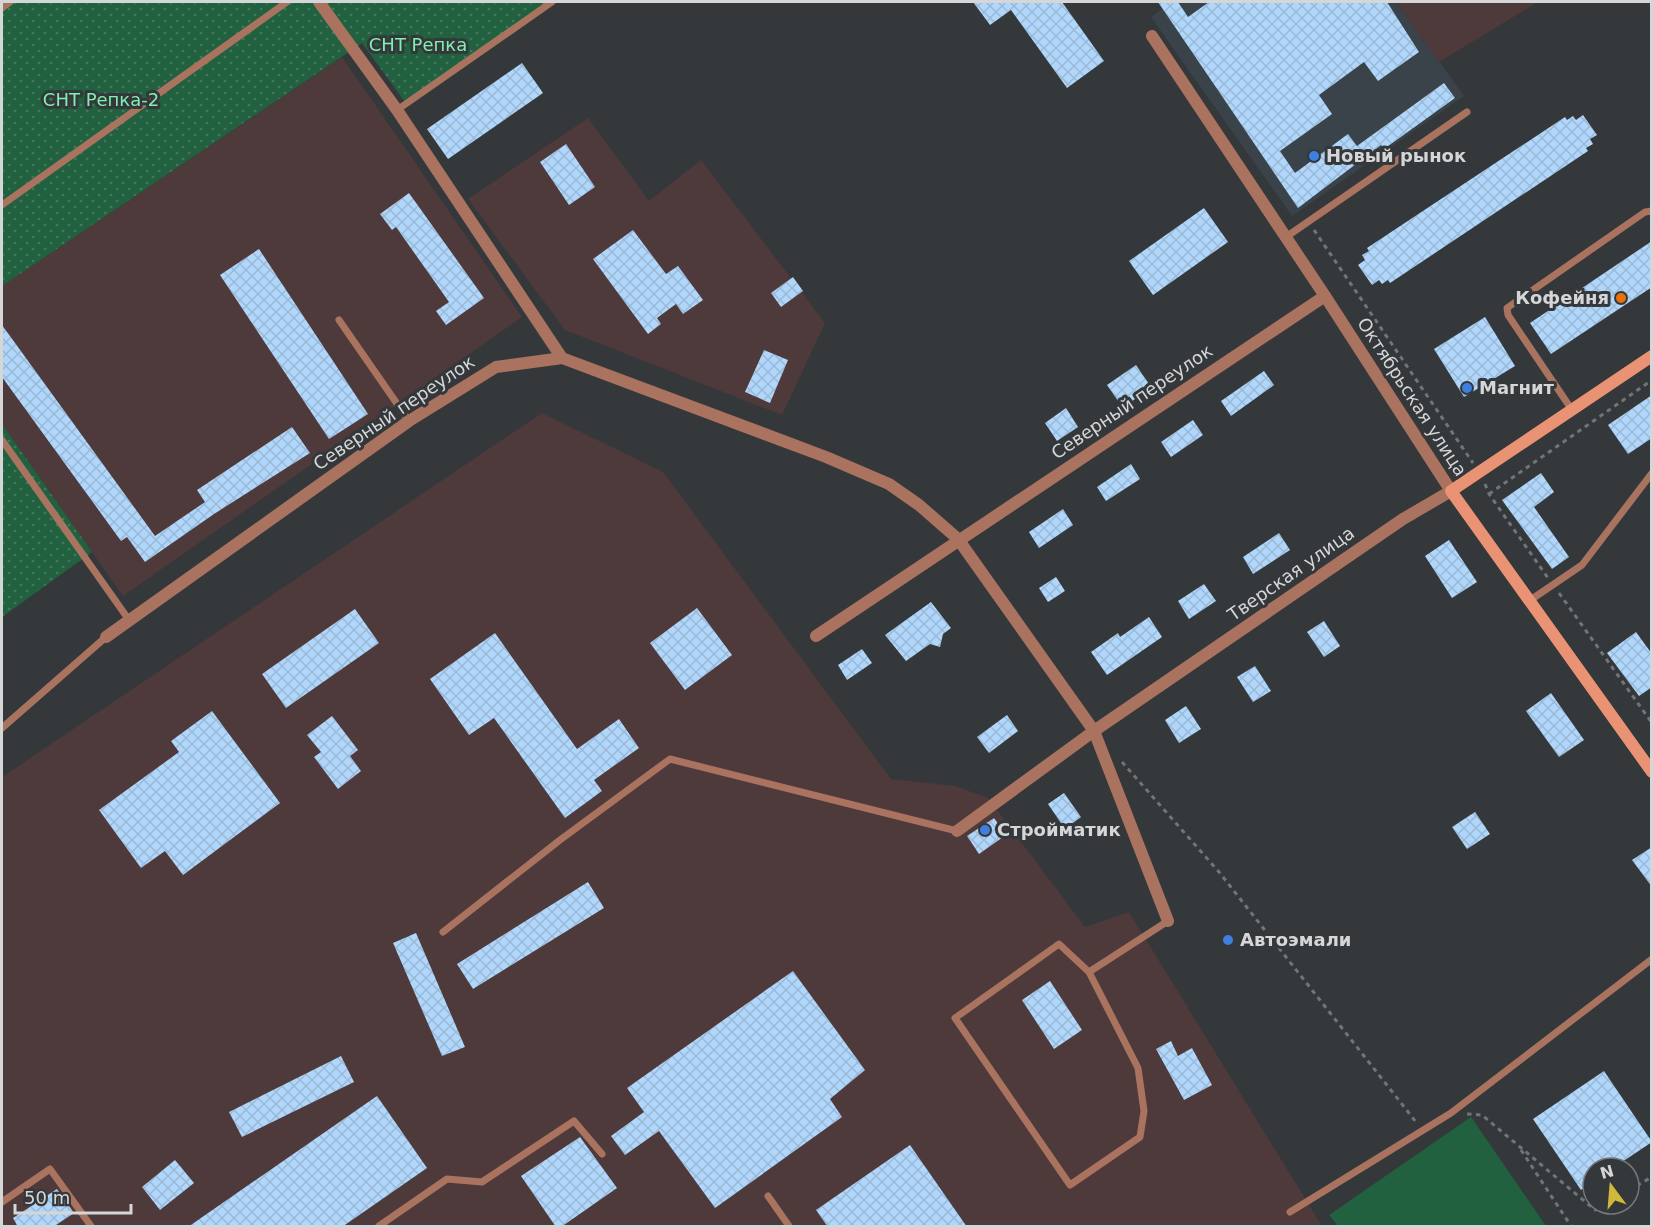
<svg xmlns="http://www.w3.org/2000/svg" width="1653" height="1228" font-family="'DejaVu Sans',sans-serif">
	<defs>
		<pattern id="park-dots" width="8" height="8" patternUnits="userSpaceOnUse" patternTransform="scale(1.5)"><rect width="8" height="8" fill="#226140"/><path d="M2 2h.1M6 6h.1" fill="none" stroke="#41775b" stroke-width="1.8" stroke-linecap="round"/></pattern>
		<pattern id="building-cross-hatch" width="8" height="8" patternUnits="userSpaceOnUse" patternTransform="scale(1.5)"><rect width="8" height="8" fill="#b0d7fb"/><path d="M0 0l8 8M0 8l8-8" fill="none" stroke="#9ab9d6"/></pattern>
	</defs>
	<rect width="100%" height="100%" fill="#35383b"/>
	<path fill="#3a424a" d="M1172 2H1396L1464 96 1292 216 1151 17Z"/>
	<g fill="#4e393b">
		<path d="M1396 2H1538L1439 62Z"/>
		<path d="M342 57 522 317 123 596 2 424V286Z"/>
		<path d="M588 118 649 201 701 160 825 323 782 415 565 330 468 199Z"/>
		<path d="M542 413 663 472 891 779 955 786 988 798 1085 927 1129 912 1322 1226H2V777Z"/>
	</g>
	<g fill="url(#park-dots)">
		<path d="M2 2H556L408 106 362 43 2 286Z"/>
		<path d="M2 424 92 552 2 617Z"/>
	</g>
	<path fill="#226140" d="M1471 1117 1546 1226H1338L1329 1215Z"/>
	<g fill="url(#building-cross-hatch)">
		<path d="M973 2H1062L1104 61 1067 88 1011 10 990 25Z"/>
		<path d="M1158 2H1178L1188 17 1209 2H1387L1419 52 1378 81 1364 62 1319 95 1332 114 1280 151 1295 173 1348 134 1357 146 1444 83 1455 98 1384 149 1381 145 1298 208Z"/>
		<path d="M522 63 543 93 448 159 427 129Z"/>
		<path d="M1583 115 1597 135 1590 139 1593 144 1586 148 1588 151 1390 283 1388 280 1382 284 1379 280 1372 285 1358 265 1365 260 1362 255 1369 251 1367 248 1565 117 1567 120 1573 116 1576 120Z"/>
		<path d="M566 144 595 187 569 205 540 162Z"/>
		<path d="M409 193 484 298 446 325 436 311 449 302 396 227 392 230 380 214Z"/>
		<path d="M1204 208 1228 242 1153 295 1129 261Z"/>
		<path d="M633 230 666 274 678 266 703 300 683 314 676 304 657 318 661 324 648 334 593 259Z"/>
		<path d="M1652 241V287L1551 354 1530 323Z"/>
		<path d="M259 249 368 414 329 439 220 275Z"/>
		<path d="M793 277 803 291 781 307 771 293Z"/>
		<path d="M1485 317 1515 366 1464 397 1434 349Z"/>
		<path d="M2 325 155 536 205 502 197 490 292 427 310 453 214 514 145 562 127 537 121 541 2 377Z"/>
		<path d="M764 350 788 360 770 403 745 392Z"/>
		<path d="M1136 365 1151 387 1123 408 1107 385Z"/>
		<path d="M1264 371 1274 385 1231 416 1221 401Z"/>
		<path d="M1652 395V438L1628 454 1608 425Z"/>
		<path d="M1066 408 1078 427 1057 441 1045 423Z"/>
		<path d="M1193 420 1203 435 1171 457 1161 442Z"/>
		<path d="M1131 464 1140 479 1106 501 1097 487Z"/>
		<path d="M1541 473 1554 492 1534 507 1569 557 1552 569 1502 500Z"/>
		<path d="M1063 509 1073 525 1039 548 1029 532Z"/>
		<path d="M1279 533 1290 550 1253 574 1243 557Z"/>
		<path d="M1449 540 1477 582 1452 598 1425 556Z"/>
		<path d="M1056 577 1065 591 1048 602 1039 588Z"/>
		<path d="M1204 584 1216 601 1189 619 1178 601Z"/>
		<path d="M931 602 951 628 943 634 940 647 930 644 906 661 885 635Z"/>
		<path d="M697 608 732 655 685 690 650 643Z"/>
		<path d="M355 609 379 643 286 708 262 674Z"/>
		<path d="M1149 617 1162 637 1107 675 1091 652 1118 633 1120 637Z"/>
		<path d="M1324 621 1340 646 1324 657 1307 632Z"/>
		<path d="M1636 632 1652 654V687L1639 696 1607 653Z"/>
		<path d="M495 633 577 749 619 719 639 748 594 780 602 791 565 818 494 718 469 735 430 679Z"/>
		<path d="M862 649 872 663 847 680 838 665Z"/>
		<path d="M1255 666 1271 691 1253 702 1237 677Z"/>
		<path d="M1551 693 1584 740 1559 757 1526 711Z"/>
		<path d="M1186 706 1201 729 1179 743 1165 720Z"/>
		<path d="M212 711 280 803 183 875 165 851 141 868 99 810 179 752 171 741Z"/>
		<path d="M1007 715 1018 731 989 753 977 737Z"/>
		<path d="M332 716 358 750 350 756 361 771 338 789 314 757 321 752 307 735Z"/>
		<path d="M1064 793 1081 817 1065 829 1048 804Z"/>
		<path d="M1475 812 1490 834 1467 849 1452 827Z"/>
		<path d="M994 818 1006 835 979 854 967 836Z"/>
		<path d="M1652 847V887L1632 860Z"/>
		<path d="M588 882 604 908 473 989 457 964Z"/>
		<path d="M416 933 465 1047 442 1056 393 943Z"/>
		<path d="M793 971 865 1070 830 1099 842 1117 715 1208 659 1131 625 1155 611 1136 644 1112 627 1088Z"/>
		<path d="M1050 981 1082 1030 1054 1049 1022 1000Z"/>
		<path d="M1171 1041 1178 1056 1192 1048 1212 1085 1184 1100 1156 1049Z"/>
		<path d="M341 1056 354 1082 242 1137 229 1112Z"/>
		<path d="M1604 1071 1652 1142 1613 1168H1593V1181L1581 1190 1533 1119Z"/>
		<path d="M377 1096 427 1168 342 1227H188Z"/>
		<path d="M580 1137 617 1188 561 1227H556L521 1176Z"/>
		<path d="M910 1145 967 1227H828L816 1210Z"/>
		<path d="M175 1160 194 1183 160 1210 142 1187Z"/>
		<path d="M57 1189 74 1213 53 1227H18L13 1218Z"/>
	</g>
	<g fill="none" stroke-linecap="round" stroke-linejoin="round">
		<g stroke="#727578" stroke-width="3" stroke-dasharray="4.5 4.5" stroke-linecap="butt">
			<path d="M1314 230 1473 463"/>
			<path d="M1485 484 1489 494 1548 578"/>
			<path d="M1489 494 1652 380"/>
			<path d="M1559 593 1652 723"/>
			<path d="M1122 762 1219 872 1416 1122"/>
			<path d="M1467 1114 1482 1115 1595 1210 1606 1204"/>
			<path d="M1521 1150 1571 1226"/>
			<path d="M1629 1190 1652 1177"/>
		</g>
		<g stroke="#aa735f" stroke-width="7">
			<path d="M2 8 10 2"/>
			<path d="M397 110 552 2"/>
			<path d="M2 205 287 2"/>
			<path d="M1286 237 1467 112"/>
			<path d="M339 320 409 421"/>
			<path d="M1572 410 1508 315 1507 308 1645 212 1652 211"/>
			<path d="M2 440 129 620"/>
			<path d="M1529 601 1582 565 1652 473"/>
			<path d="M2 728 106 637"/>
			<path d="M443 932 560 840 670 759 957 831"/>
			<path d="M1089 972 1059 944 955 1018 1070 1185 1140 1137 1144 1111 1138 1068 1089 972 1168 921"/>
			<path d="M768 1196 789 1226"/>
			<path d="M2 1202 50 1169 91 1226"/>
			<path d="M1290 1212 1451 1113 1652 959"/>
			<path d="M379 1226 447 1179 482 1182 574 1121 602 1154"/>
		</g>
		<g stroke="#aa735f" stroke-width="12">
			<path d="M319 2 397 110 562 358"/>
			<path d="M816 636 1325 296"/>
			<path d="M106 637 409 421 496 367 562 358 826 457 889 484 919 505 958 539 1094 731 1168 921"/>
			<path d="M957 831 1094 731 1403 519 1451 491 1325 296 1152 36"/>
		</g>
		<path stroke="#ea9374" stroke-width="12" d="M1652 356 1451 491 1652 772"/>
	</g>
	<g fill="#3f7fe0" stroke="#35383b" stroke-width="2">
		<circle cx="1314" cy="156" r="6"/>
		<circle cx="1467" cy="388" r="6"/>
		<circle cx="985" cy="830" r="6"/>
		<circle cx="1228" cy="940" r="6"/>
	</g>
	<circle fill="#e8710a" stroke="#35383b" stroke-width="2" cx="1621" cy="298" r="6"/>
	<g text-anchor="middle" stroke-width="6" stroke-linejoin="round" paint-order="stroke">
		<g font-size="18" fill="#7ff0b1" stroke="#35383b">
			<text x="418" y="51">СНТ Репка</text>
			<text x="101" y="106">СНТ Репка-2</text>
		</g>
		<g font-size="18" font-weight="bold" fill="#d4d6d8" stroke="#35383b" text-anchor="start">
			<text x="1326" y="162">Новый рынок</text>
			<text x="1609" y="304" text-anchor="end">Кофейня</text>
			<text x="1479" y="394">Магнит</text>
			<text x="997" y="836">Стройматик</text>
			<text x="1240" y="946">Автоэмали</text>
		</g>
		<g font-size="18" fill="#d4d6d8" stroke="#35383b">
			<text transform="translate(1412 397) rotate(57)" y="6">Октябрьская улица</text>
			<text transform="translate(1132 402) rotate(-34)" y="6">Северный переулок</text>
			<text transform="translate(394 413) rotate(-34)" y="6">Северный переулок</text>
			<text transform="translate(1291 574) rotate(-35)" y="6">Тверская улица</text>
		</g>
	</g>
	<rect width="1653" height="1228" fill="none" stroke="#d4d6d8" stroke-width="6"/>
	<g transform="translate(1611 1186) rotate(344)"><circle r="28" fill="#35383b" stroke="#75777a" stroke-width="1.5"/>
	<path d="M0-4.5L10 22L0 15L-10 22Z" fill="#ceb938"/>
	<text y="-9" font-size="16" font-weight="bold" text-anchor="middle" fill="#d4d6d8">N</text>
	</g>
	<path d="M15 1204v9h116v-9" fill="none" stroke="#d4d6d8" stroke-width="3"/>
	<text x="24" y="1204" font-size="18" fill="#d4d6d8" stroke="#35383b" stroke-width="4.5" paint-order="stroke">50 m</text>
</svg>
